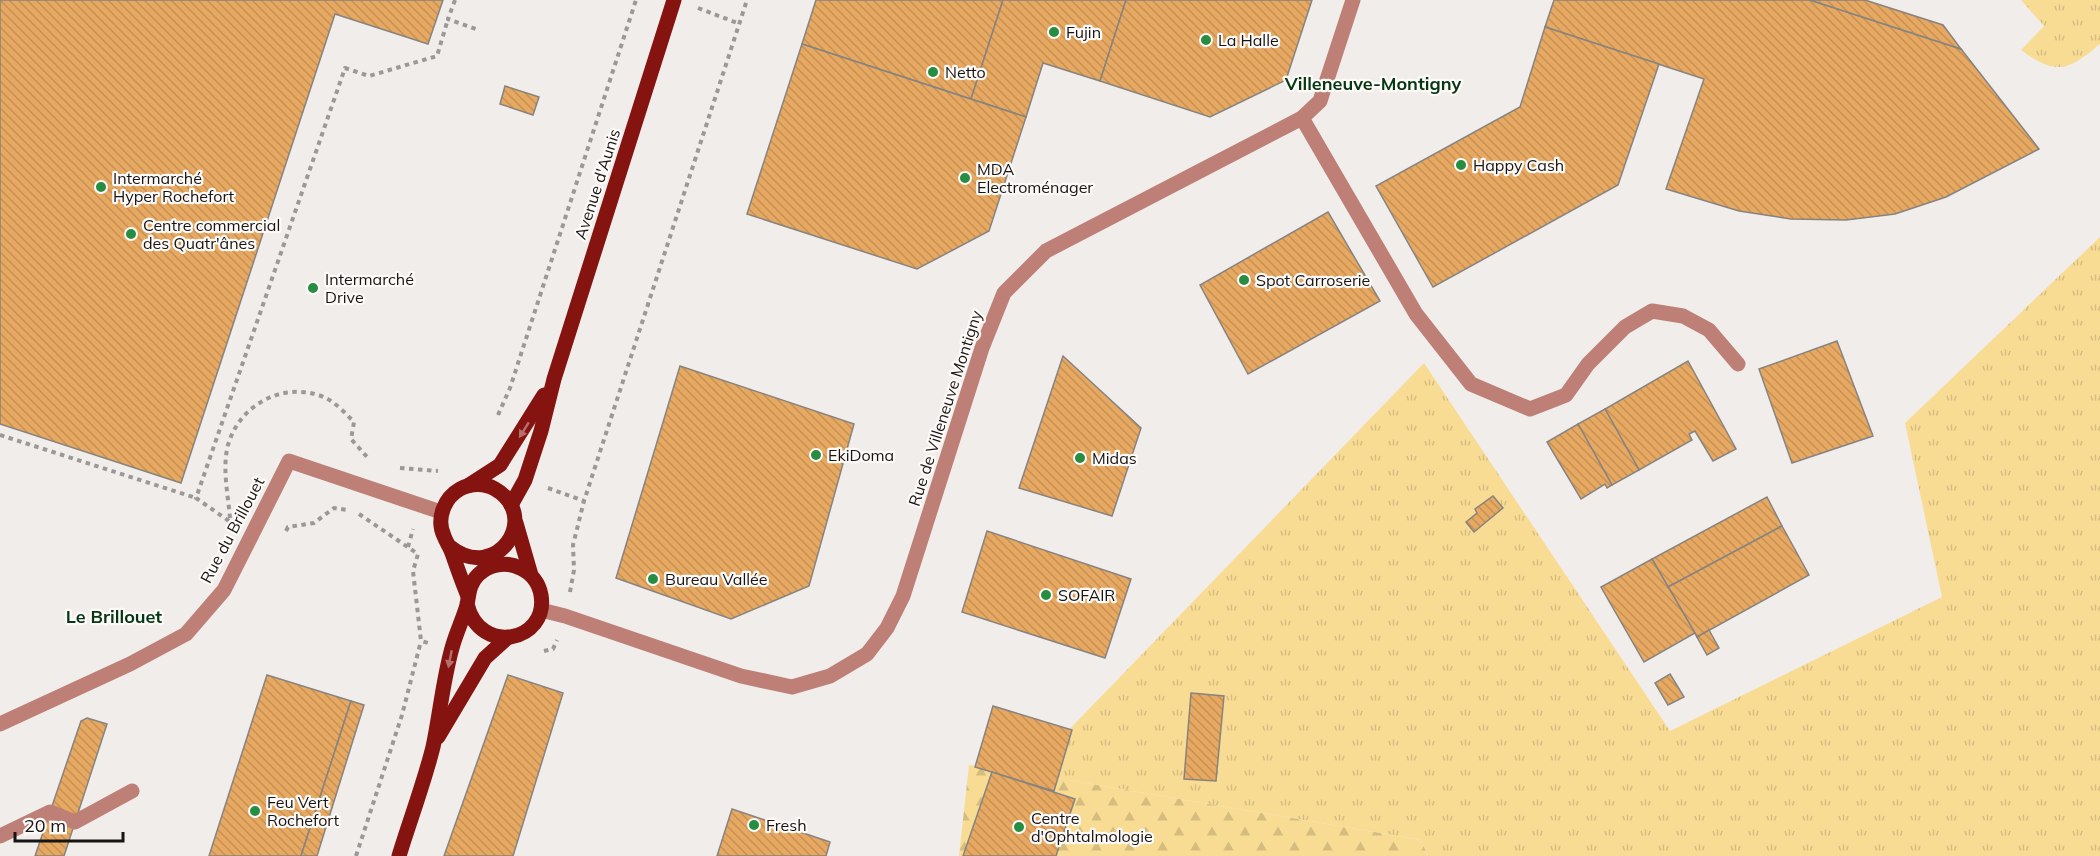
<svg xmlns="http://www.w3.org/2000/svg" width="2100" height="856" font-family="Mulish,sans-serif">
	<defs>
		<pattern id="grass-tufts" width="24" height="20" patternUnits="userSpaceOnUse" patternTransform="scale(1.5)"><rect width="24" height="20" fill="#f9dc94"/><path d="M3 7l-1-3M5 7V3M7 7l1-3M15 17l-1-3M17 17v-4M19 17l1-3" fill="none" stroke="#d5bc7f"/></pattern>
		<pattern id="forest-firs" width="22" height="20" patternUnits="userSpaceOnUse" patternTransform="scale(1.5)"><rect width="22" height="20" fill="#f9dc94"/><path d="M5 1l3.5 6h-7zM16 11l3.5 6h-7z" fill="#d5bc7f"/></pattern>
		<pattern id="building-back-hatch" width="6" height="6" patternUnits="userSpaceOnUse" patternTransform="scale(1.5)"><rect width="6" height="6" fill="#e7a962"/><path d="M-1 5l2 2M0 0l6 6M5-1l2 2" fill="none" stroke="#c59154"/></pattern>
	</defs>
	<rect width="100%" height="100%" fill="#f0edeb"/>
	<g fill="url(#grass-tufts)">
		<path d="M2021 0H2100V44C2068 71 2056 76 2021 50L2044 26Z"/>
		<path d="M2100 237V856H1428L1421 840 1027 773 1424 363 1670 731 1942 597 1905 423Z"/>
	</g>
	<path fill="url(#forest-firs)" d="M969 765 1027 773 1421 840 1428 856H959Z"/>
	<g fill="url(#building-back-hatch)" stroke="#868381" stroke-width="1.5">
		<path d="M0 0H443L428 44 335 14 181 483 0 424Z"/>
		<path d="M816 0H1003L971 99 802 44Z"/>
		<path d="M1003 0H1126L1100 81 1043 63 1026 117 971 99Z"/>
		<path d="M1126 0H1312L1286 80 1210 117 1100 81Z"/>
		<path d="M1554 0H1810L1961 49 2039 149 1946 197 1895 214 1846 220 1791 219 1739 211 1666 189 1704 79 1545 27Z"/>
		<path d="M1810 0H1865L1943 25 1961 49Z"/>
		<path d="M1545 27 1659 64 1618 185 1433 287 1376 186 1520 107Z"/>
		<path d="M802 44 1026 117 989 231 917 269 747 214Z"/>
		<path d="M505 86 539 97 533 115 500 104Z"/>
		<path d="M1328 212 1380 301 1248 374 1200 285Z"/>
		<path d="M1837 341 1873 436 1792 463 1759 369Z"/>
		<path d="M1063 356 1141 428 1112 516 1019 488Z"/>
		<path d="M1688 361 1736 449 1713 461 1695 431 1689 434 1692 440 1639 470 1605 409Z"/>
		<path d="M680 366 854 424 809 586 731 619 616 578Z"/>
		<path d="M1605 409 1639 470 1612 485 1578 424Z"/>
		<path d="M1578 424 1612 485 1607 488 1605 484 1581 499 1547 442Z"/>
		<path d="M1493 496 1503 508 1474 532 1466 522 1477 513 1475 509Z"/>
		<path d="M1767 497 1782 526 1668 587 1652 559Z"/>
		<path d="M1782 526 1809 575 1697 637 1668 587Z"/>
		<path d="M987 531 1131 579 1105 658 962 612Z"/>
		<path d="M1652 559 1695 633 1644 662 1601 587Z"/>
		<path d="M1709 630 1719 648 1707 655 1697 637Z"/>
		<path d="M1670 674 1684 697 1668 705 1655 683Z"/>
		<path d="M267 675 351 701 301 856H209Z"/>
		<path d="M508 675 563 693 513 856H444Z"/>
		<path d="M1191 693 1224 696 1216 781 1184 779Z"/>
		<path d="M351 701 364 705 317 856H301Z"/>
		<path d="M993 706 1072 730 1054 791 975 767Z"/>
		<path d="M87 718 107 724 64 856H35L81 721Z"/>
		<path d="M992 772 1075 799 1056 856H963Z"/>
		<path d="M732 809 830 842 826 856H717Z"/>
	</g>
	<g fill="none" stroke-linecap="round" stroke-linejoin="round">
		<g stroke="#9b9997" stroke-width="4" stroke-dasharray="4.5 4.5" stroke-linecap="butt">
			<path d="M455 0 448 19 476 29"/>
			<path d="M698 8 740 24"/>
			<path d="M498 415 510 388 636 0"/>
			<path d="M0 435 196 498"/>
			<path d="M400 468 438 471"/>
			<path d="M548 488 584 501"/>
			<path d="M359 514 418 554 413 571 421 641 428 643"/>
			<path d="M230 518C228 494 222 468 228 445 239 406 280 383 318 395 333 399 344 412 354 422L351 439 368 458"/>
			<path d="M229 521 196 498 345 68 369 76 437 56 448 19"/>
			<path d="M286 531 288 527 314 523 334 508 347 510"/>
			<path d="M408 547 413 529"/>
			<path d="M570 592 574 570 573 545 584 501 747 0"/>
			<path d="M544 651 553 649 557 640"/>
			<path d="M356 856 402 715 421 641"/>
		</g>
		<g stroke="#bd7f76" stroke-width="15">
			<path d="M1302 118 1416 314 1471 384 1530 409 1566 395 1588 364 1625 327 1652 311 1683 316 1709 330 1738 364"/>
			<path d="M541 610 565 616 741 676 792 687 830 676 867 654 887 628 903 596 982 348 1004 293 1046 251 1302 118 1320 101 1353 0"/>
			<path d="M0 724 130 664 186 634 224 590 289 461 441 512"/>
			<path d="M0 836 50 812 75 822 132 791"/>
		</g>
		<g stroke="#851411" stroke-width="15">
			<path d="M469 485 500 465 544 395"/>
			<path d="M511 505 525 480 541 431 554 379 674 0"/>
			<path d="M516 523 531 575"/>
			<path d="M449 546C497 585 542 516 495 489 485 483 471 483 460 489 444 498 436 519 444 536 446 542 450 547 452 553 457 567 462 582 468 596"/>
			<path d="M438 737 485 658 507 638"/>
			<path d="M399 856C410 820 424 783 433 747 440 714 443 680 452 648 456 633 463 619 467 605 469 594 469 584 478 575 489 564 506 561 520 568 531 573 539 583 541 595 549 641 480 657 467 604"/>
		</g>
	</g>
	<defs><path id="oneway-solid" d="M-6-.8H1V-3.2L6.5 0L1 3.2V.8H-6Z" transform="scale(1.5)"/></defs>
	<g fill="#b5706d">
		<use href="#oneway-solid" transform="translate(524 430) rotate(122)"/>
		<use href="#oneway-solid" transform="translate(450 659) rotate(101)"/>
	</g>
	<g fill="#268d42" stroke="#fefaf8" stroke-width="2">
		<circle cx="1054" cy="32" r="6"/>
		<circle cx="1206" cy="40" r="6"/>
		<circle cx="933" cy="72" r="6"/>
		<circle cx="1461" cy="165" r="6"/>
		<circle cx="965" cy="178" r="6"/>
		<circle cx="101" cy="187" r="6"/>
		<circle cx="131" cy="234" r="6"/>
		<circle cx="1244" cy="280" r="6"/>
		<circle cx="313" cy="288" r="6"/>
		<circle cx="816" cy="455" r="6"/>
		<circle cx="1080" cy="458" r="6"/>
		<circle cx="653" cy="579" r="6"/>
		<circle cx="1046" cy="595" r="6"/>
		<circle cx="255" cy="811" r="6"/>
		<circle cx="754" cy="825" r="6"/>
		<circle cx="1019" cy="827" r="6"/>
	</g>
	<g text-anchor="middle" stroke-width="4.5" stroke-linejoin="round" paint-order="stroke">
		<g font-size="16" fill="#161514" stroke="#fefaf8" text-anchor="start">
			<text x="1066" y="38">Fujin</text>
			<text x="1218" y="46">La Halle</text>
			<text x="945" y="78">Netto</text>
			<text x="1473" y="171">Happy Cash</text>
			<text x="977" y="175">MDA<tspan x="977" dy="18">Electroménager</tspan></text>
			<text x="113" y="184">Intermarché<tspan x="113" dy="18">Hyper Rochefort</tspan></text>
			<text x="143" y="231">Centre commercial<tspan x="143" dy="18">des Quatr'ânes</tspan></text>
			<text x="325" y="285">Intermarché<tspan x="325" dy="18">Drive</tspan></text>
			<text x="1256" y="286">Spot Carroserie</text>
			<text x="828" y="461">EkiDoma</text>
			<text x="1092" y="464">Midas</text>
			<text x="665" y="585">Bureau Vallée</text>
			<text x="1058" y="601">SOFAIR</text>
			<text x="267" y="808">Feu Vert<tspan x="267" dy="18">Rochefort</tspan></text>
			<text x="1031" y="824">Centre<tspan x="1031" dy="18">d'Ophtalmologie</tspan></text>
			<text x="766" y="831">Fresh</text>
		</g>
		<g font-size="16" fill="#161514" stroke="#fefaf8">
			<text transform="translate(597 184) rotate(-72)" y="6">Avenue d'Aunis</text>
			<text transform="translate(945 408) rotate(-72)" y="6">Rue de Villeneuve Montigny</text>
			<text transform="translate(232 530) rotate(-62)" y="6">Rue du Brillouet</text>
		</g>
		<g font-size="18" font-weight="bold" fill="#053714" stroke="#fefaf8">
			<text x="1373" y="90">Villeneuve-Montigny</text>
			<text x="114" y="623">Le Brillouet</text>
		</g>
	</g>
	<path d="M15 832v9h108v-9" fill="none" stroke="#161514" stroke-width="3"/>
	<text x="24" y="832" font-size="18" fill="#161514" stroke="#fefaf8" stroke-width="4.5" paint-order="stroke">20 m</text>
</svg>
